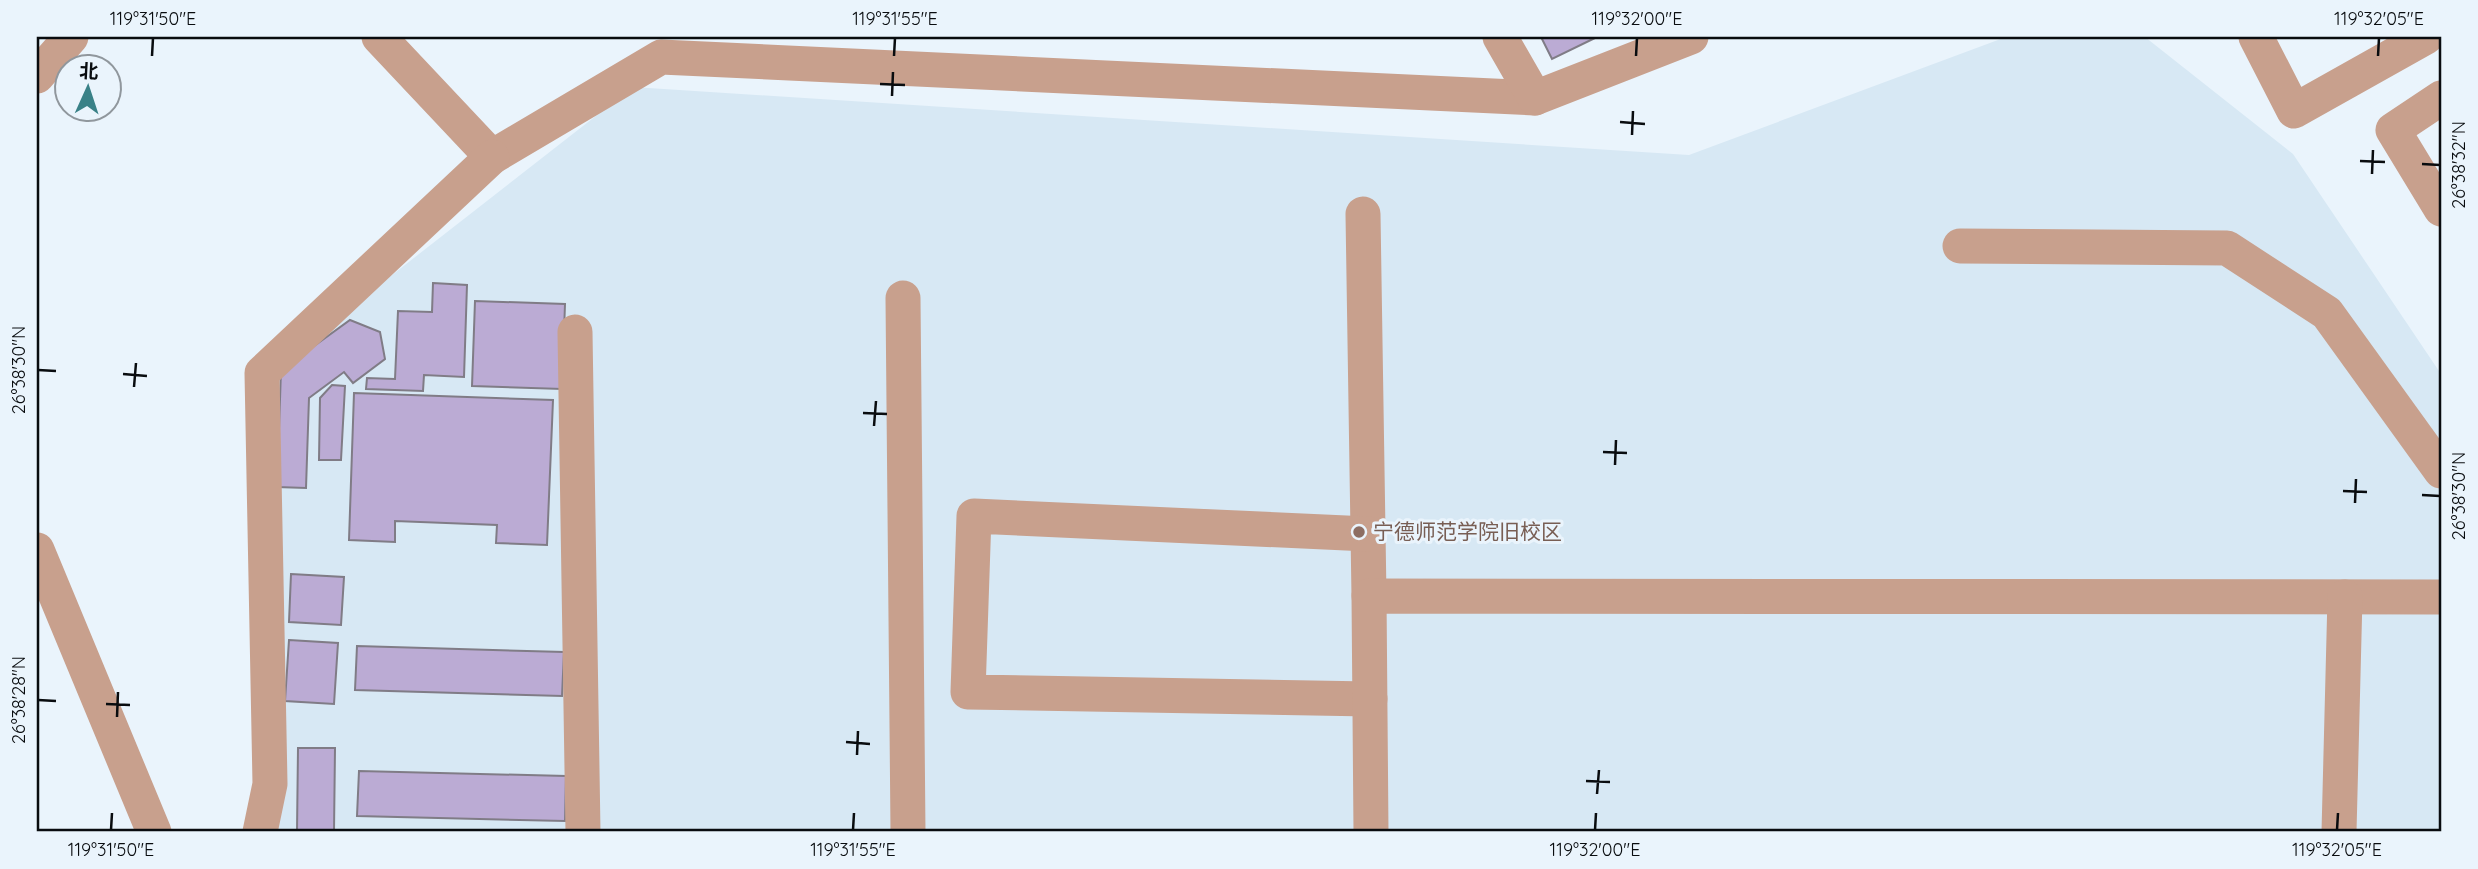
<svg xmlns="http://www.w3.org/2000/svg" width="2478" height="869" font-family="Quicksand,'Noto Sans SC',sans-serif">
	<rect width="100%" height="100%" fill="#eaf4fc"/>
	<path fill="#d7e8f4" d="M2006 37H2145L2293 154 2441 374V832H273L278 364 633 87 1689 155Z"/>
	<g fill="#bbabd4" stroke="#807c86" stroke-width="2">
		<path d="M1541 37H1597L1552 59Z"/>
		<path d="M433 283 467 285 464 377 424 375 423 391 366 389 367 378 395 379 398 311 432 312Z"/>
		<path d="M475 301 565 304 562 389 472 386Z"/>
		<path d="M350 320 380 332 385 359 353 383 344 372 309 398 306 488 277 487 281 370Z"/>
		<path d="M332 385 345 386 341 460H319L320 398Z"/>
		<path d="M354 393 553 400 547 545 496 543 497 525 395 521V542L349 540Z"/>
		<path d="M291 574 344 577 341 625 289 622Z"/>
		<path d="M289 640 338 643 334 704 285 701Z"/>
		<path d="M357 646 564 652 562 696 355 690Z"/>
		<path d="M298 748H335L334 832H297Z"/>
		<path d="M359 771 566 776 565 821 357 816Z"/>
	</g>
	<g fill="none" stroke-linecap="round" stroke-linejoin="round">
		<g stroke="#c8a08d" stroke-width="35">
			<path d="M379 37 492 157 661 57 1535 98"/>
			<path d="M1500 37 1535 98 1691 37"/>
			<path d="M2256 37 2294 111 2426 37"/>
			<path d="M37 76 71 37"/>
			<path d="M2441 98 2393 130 2441 209"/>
			<path d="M1363 214 1369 596"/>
			<path d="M1960 246 2227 248 2327 313 2441 471"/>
			<path d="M903 298 908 832"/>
			<path d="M575 332 583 832"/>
			<path d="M1368 534 974 516 968 692 1370 699"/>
			<path d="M37 550 154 832"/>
			<path d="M260 832 270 784 262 373 492 157"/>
			<path d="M1371 832 1369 596 2441 597"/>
			<path d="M2339 832 2345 597"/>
		</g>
	</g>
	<path fill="none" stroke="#090c0f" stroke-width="2.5" d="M152 56 153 38M894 56 895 38M1636 56 1637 38M2378 56 2379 38M880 84 905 85M892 96 893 72M1620 122 1645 124M1632 135 1633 111M2360 161 2385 162M2422 164 2440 165M2372 174 2373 150M38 370 56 371M123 374 147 376M134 387 136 363M863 413 887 414M874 426 876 401M1603 452 1627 453M1615 465 1616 440M2343 491 2367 492M2422 495 2440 496M2355 503 2356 479M38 700 56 701M106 704 130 705M117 717 118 692M846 742 870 744M857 755 858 731M1586 781 1610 782M1597 794 1599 770M111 830 112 813M853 830 854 813M1595 830 1596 813M2337 830 2338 813"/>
	<circle fill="#8d6e63" stroke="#eaf4fc" stroke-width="2.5" cx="1359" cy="532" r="7"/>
	<g text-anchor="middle" stroke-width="6" stroke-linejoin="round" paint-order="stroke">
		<g font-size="21" fill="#785e54" stroke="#eaf4fc" text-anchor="start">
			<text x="1373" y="539">宁德师范学院旧校区</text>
		</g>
	</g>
	<rect width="2478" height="869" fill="none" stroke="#eaf4fc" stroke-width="77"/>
	<g transform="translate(88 88) rotate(3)"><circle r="33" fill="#eaf4fc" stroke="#90979d" stroke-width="2"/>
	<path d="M0-5L12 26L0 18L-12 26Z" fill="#398187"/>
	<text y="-10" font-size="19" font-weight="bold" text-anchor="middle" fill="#090c0f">北</text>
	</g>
	<rect x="38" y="38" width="2402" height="792" fill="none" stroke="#090c0f" stroke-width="2.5"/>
	<g font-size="18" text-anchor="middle" fill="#090c0f">
		<text x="153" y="25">119°31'50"E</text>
		<text x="895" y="25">119°31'55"E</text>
		<text x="1637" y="25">119°32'00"E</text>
		<text x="2379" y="25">119°32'05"E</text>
		<text transform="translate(2459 165) rotate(-90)" y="6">26°38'32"N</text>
		<text transform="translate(19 370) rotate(-90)" y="6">26°38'30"N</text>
		<text transform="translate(2459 496) rotate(-90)" y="6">26°38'30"N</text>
		<text transform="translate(19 700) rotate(-90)" y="6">26°38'28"N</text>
		<text x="111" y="856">119°31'50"E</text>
		<text x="853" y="856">119°31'55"E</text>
		<text x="1595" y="856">119°32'00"E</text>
		<text x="2337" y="856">119°32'05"E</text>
	</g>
</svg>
